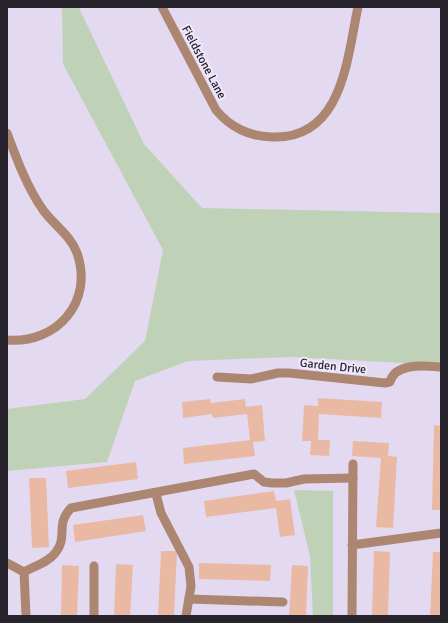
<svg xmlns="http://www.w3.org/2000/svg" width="448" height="623" font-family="Signika,sans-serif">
	<rect width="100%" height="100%" fill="#e3daf2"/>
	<g fill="#bfd2b7">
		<path d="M62 7H80V10L144 144 202 208 441 213V365L291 357 188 361 135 381 107 462 7 471V409L85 399 145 341 163 250 63 64Z"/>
		<path d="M294 490 333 491V616H313L310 556Z"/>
	</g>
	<g fill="#eab9a4">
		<path d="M318 398 382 402 381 418 319 414 318 440H330L329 456 310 455 311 441H302L304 405 318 406Z"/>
		<path d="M210 399 211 403 245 399 246 407 262 405 265 441 253 442 255 456 184 464 183 448 250 440 247 414 213 418 212 414 183 418 182 402Z"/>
		<path d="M434 425 441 426V510H432Z"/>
		<path d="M353 441 389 443 388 456 397 457 393 528 376 527 381 458 352 456Z"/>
		<path d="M136 462 138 479 68 488 66 471Z"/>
		<path d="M29 478H46L49 547 32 548Z"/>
		<path d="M274 491 276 501 290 499 295 535 280 537 276 508 206 517 204 501Z"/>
		<path d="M143 515 146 531 75 542 73 525Z"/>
		<path d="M161 551H177L174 616H158Z"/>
		<path d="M374 551 390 552 388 616H372Z"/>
		<path d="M433 552H441V616H430Z"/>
		<path d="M199 563 271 565 270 581 199 579Z"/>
		<path d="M116 564 133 565 130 616H114Z"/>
		<path d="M62 565 79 566 77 616H61Z"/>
		<path d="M292 565 308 566 306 616H289Z"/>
	</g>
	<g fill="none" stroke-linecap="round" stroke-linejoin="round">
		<g stroke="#ac8671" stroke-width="9">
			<path d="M162 7 216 110C230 127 250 137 272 137 343 140 347 58 358 7"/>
			<path d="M7 133C17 160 27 187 43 210 54 225 71 236 77 253 94 302 57 344 7 340"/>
			<path d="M217 377 251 379 278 373H289L385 383 390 382C395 362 426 366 441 367"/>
			<path d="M156 494 161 513 189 567 191 586 186 616"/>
			<path d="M352 545 441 533"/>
			<path d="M7 563 24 572"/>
			<path d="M94 566V616"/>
			<path d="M189 599 283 602"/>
			<path d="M352 615 353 464"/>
			<path d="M26 616 24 572C35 566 49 562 56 552 68 537 55 524 71 508L254 474 264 482 272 483H286L304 479 353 478"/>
		</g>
	</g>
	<g text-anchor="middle" stroke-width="4" stroke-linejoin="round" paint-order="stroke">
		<g font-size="12" fill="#28242d" stroke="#f0e8fb">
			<text transform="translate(204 62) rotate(62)" y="4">Fieldstone Lane</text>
			<text transform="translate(333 366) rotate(6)" y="4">Garden Drive</text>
		</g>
	</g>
	<rect width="448" height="623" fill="none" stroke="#28242d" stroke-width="16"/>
</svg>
